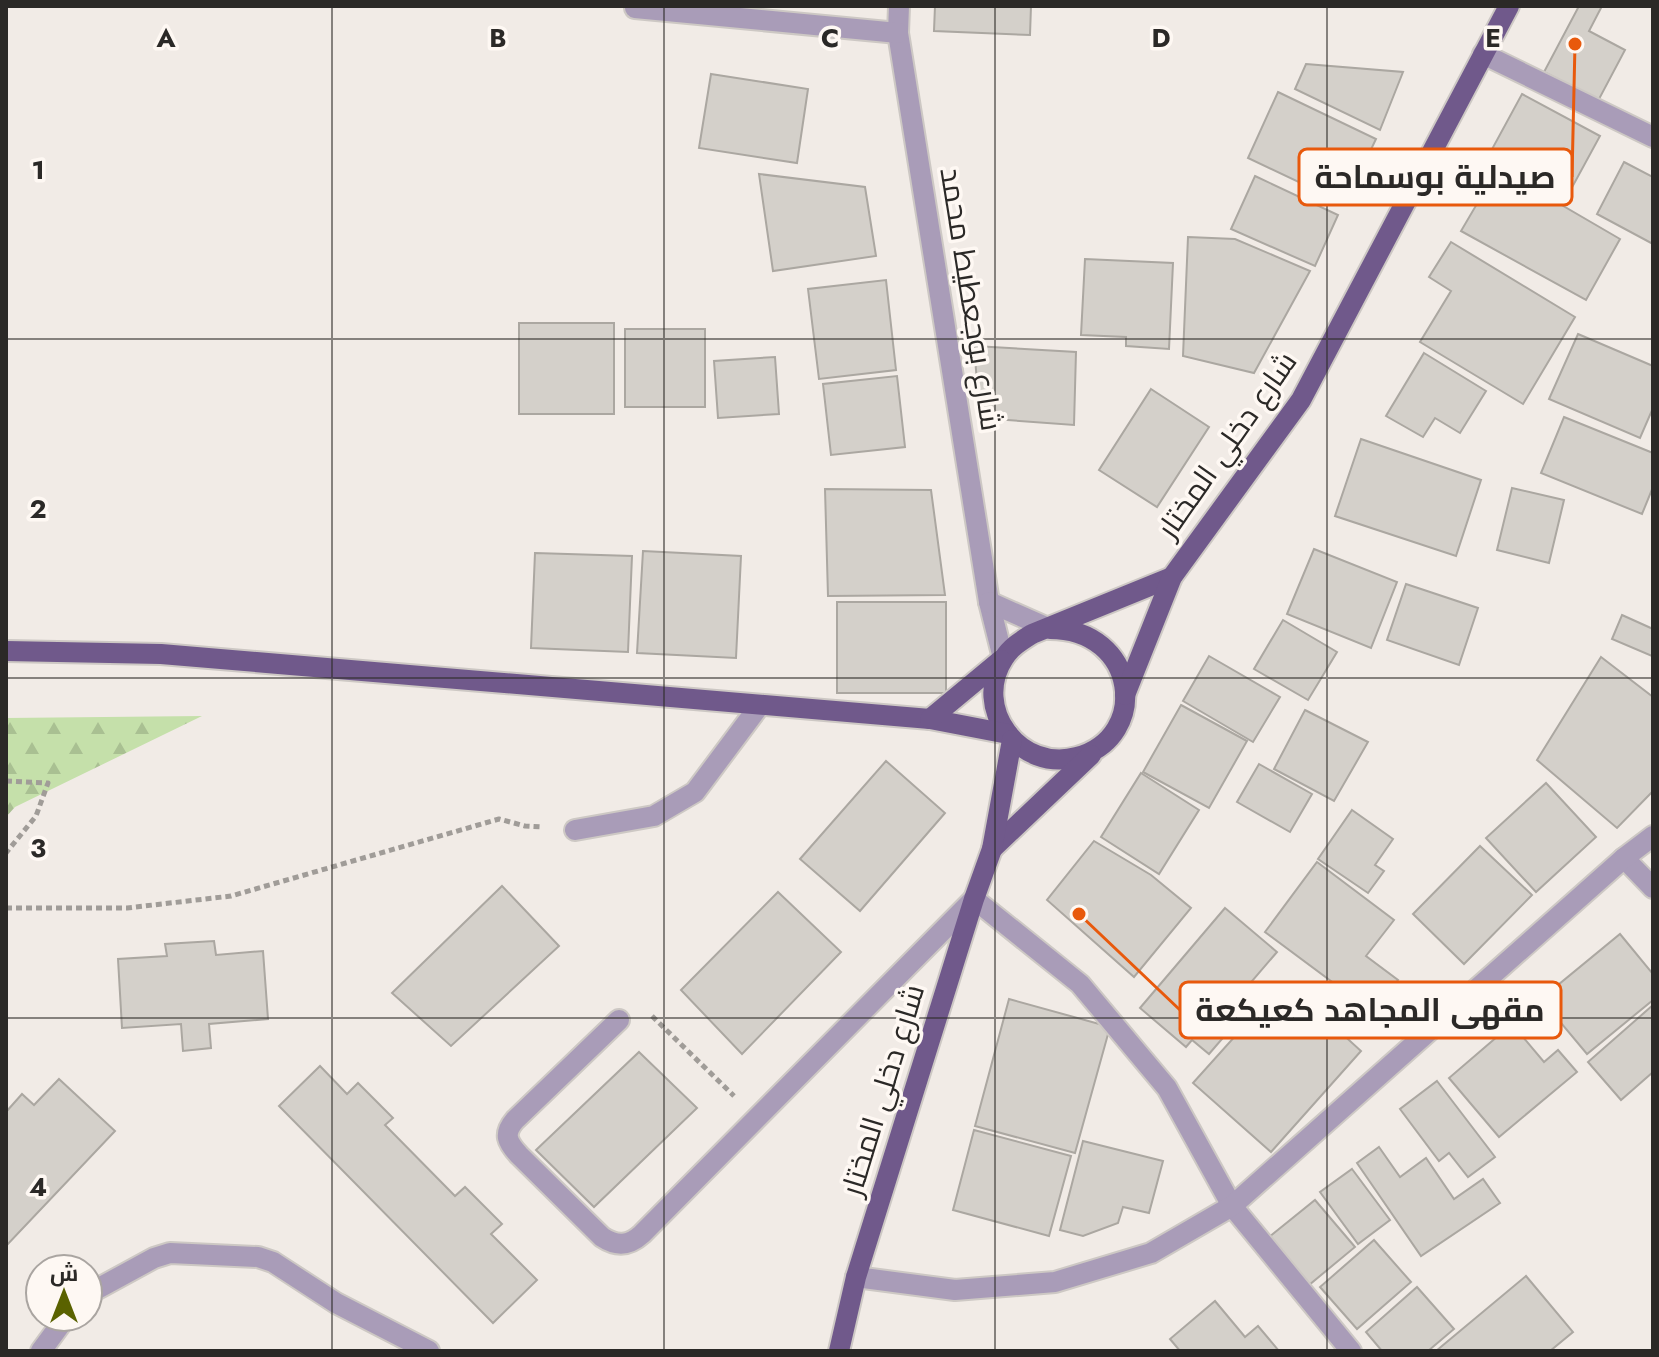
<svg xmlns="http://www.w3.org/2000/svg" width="1659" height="1357" font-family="Jost,Cairo,sans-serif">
	<defs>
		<pattern id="forest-firs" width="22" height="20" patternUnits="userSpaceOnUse" patternTransform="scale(2)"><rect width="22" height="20" fill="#c5e0aa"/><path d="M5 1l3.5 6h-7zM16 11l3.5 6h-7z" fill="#a9c092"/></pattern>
	</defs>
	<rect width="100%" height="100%" fill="#f1ebe6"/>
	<path fill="url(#forest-firs)" d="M202 716 15 807 6 817V718Z"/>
	<g fill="#d4d0ca" stroke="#aba7a1" stroke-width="2">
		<path d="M935 6H1031L1030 35 934 31Z"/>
		<path d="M1579 6H1602L1589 31 1625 50 1598 101 1544 72Z"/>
		<path d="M1306 64 1403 72 1380 130 1295 89Z"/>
		<path d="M711 74 808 89 797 163 699 148Z"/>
		<path d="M1278 92 1376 139 1345 204 1248 158Z"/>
		<path d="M1522 94 1600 136 1569 193 1491 151Z"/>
		<path d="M1624 162 1653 177V244L1597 214Z"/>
		<path d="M1498 168 1620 239 1586 300 1461 231Z"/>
		<path d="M759 174 865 187 876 256 773 271Z"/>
		<path d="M1255 176 1338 215 1315 266 1231 229Z"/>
		<path d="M1188 237 1235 239 1310 271 1254 373 1183 356Z"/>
		<path d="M1451 242 1575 317 1523 404 1420 342 1451 291 1429 277Z"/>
		<path d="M1085 259 1173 263 1169 349 1126 346V337L1081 335Z"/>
		<path d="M886 280 896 370 819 379 808 289Z"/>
		<rect x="519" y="323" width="95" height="91"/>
		<rect x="625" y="329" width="80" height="78"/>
		<path d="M1578 334 1653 366V408L1640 438 1549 399Z"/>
		<path d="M974 346 1076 352 1074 425 980 418Z"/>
		<path d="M1424 353 1486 391 1460 433 1435 418 1423 437 1386 416Z"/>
		<path d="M775 357 779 414 718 418 714 361Z"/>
		<path d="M897 376 905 447 831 455 823 384Z"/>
		<path d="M1151 389 1209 427 1157 507 1099 470Z"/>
		<path d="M1564 417 1653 453V487L1642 514 1541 473Z"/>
		<path d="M1361 439 1481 480 1456 556 1335 516Z"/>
		<path d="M1512 488 1564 500 1549 563 1497 550Z"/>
		<path d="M825 489 931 490 945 595 828 596Z"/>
		<path d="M1314 549 1397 582 1371 648 1287 614Z"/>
		<path d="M643 551 741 556 736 658 637 653Z"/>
		<path d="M535 553 632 556 628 652 531 648Z"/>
		<path d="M1406 584 1478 608 1459 665 1387 640Z"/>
		<rect x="837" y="602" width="109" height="91"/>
		<path d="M1622 615 1653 629 1652 656 1612 639Z"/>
		<path d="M1283 620 1337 652 1308 700 1254 669Z"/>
		<path d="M1209 656 1280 697 1253 742 1183 701Z"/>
		<path d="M1601 657 1653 697V791L1617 828 1537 760Z"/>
		<path d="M1181 705 1247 741 1209 808 1143 772Z"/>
		<path d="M1305 710 1368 742 1334 801 1274 769Z"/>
		<path d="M886 761 945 813 860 911 800 859Z"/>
		<path d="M1259 764 1312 794 1290 832 1237 802Z"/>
		<path d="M1141 773 1199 810 1159 874 1101 837Z"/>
		<path d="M1546 783 1596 837 1536 892 1486 838Z"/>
		<path d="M1352 810 1393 839 1375 865 1384 871 1368 893 1318 859Z"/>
		<path d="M1094 841 1151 875 1191 908 1134 977 1047 900Z"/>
		<path d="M1480 846 1532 895 1464 964 1413 914Z"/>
		<path d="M1317 862 1394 920 1366 956 1398 980 1374 1013 1265 932Z"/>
		<path d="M502 886 559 946 451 1046 392 993Z"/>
		<path d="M778 892 841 952 742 1054 681 990Z"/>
		<path d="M1225 908 1277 952 1234 1002 1246 1011 1209 1054 1192 1040 1186 1047 1140 1008Z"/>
		<path d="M1620 934 1653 974V1000L1587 1054 1541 999Z"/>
		<path d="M214 941 216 955 263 951 268 1019 209 1024 211 1048 183 1051 181 1024 122 1028 118 959 167 956 165 944Z"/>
		<path d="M1009 999 1110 1027 1075 1153 975 1126Z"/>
		<path d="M1264 1004 1295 1032 1315 1009 1361 1051 1271 1152 1193 1083Z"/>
		<path d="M1653 1005V1072L1621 1100 1588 1062Z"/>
		<path d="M1512 1024 1544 1062 1558 1050 1577 1072 1499 1137 1449 1078Z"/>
		<path d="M639 1052 697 1108 594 1207 536 1150Z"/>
		<path d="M320 1066 347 1094 358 1083 393 1118 385 1125 455 1196 465 1187 502 1224 491 1234 537 1280 493 1323 279 1106Z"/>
		<path d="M59 1079 115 1131 6 1246V1112L22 1094 34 1105Z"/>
		<path d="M1437 1081 1495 1157 1468 1177 1449 1153 1439 1161 1400 1109Z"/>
		<path d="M974 1130 1071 1156 1049 1236 953 1210Z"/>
		<path d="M1083 1141 1163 1161 1149 1213 1123 1207 1118 1223 1083 1236 1060 1230Z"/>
		<path d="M1379 1147 1400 1177 1426 1158 1454 1199 1483 1179 1500 1203 1421 1256 1357 1163Z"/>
		<path d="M1352 1169 1390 1220 1358 1244 1320 1192Z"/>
		<path d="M1315 1200 1355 1247 1309 1285 1269 1237Z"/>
		<path d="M1374 1240 1411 1282 1357 1329 1320 1287Z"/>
		<path d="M1526 1276 1573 1332 1550 1351H1436Z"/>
		<path d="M1417 1287 1454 1329 1428 1351H1382L1366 1332Z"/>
		<path d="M1215 1301 1245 1337 1258 1326 1279 1351H1180L1170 1339Z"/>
	</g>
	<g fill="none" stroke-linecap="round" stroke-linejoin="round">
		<g stroke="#cdc8c4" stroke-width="24">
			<g id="minor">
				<path d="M899 6 898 33 989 602 1003 658"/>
				<path d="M635 8 898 33"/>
				<path d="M1483 54 1653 137"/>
				<path d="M989 602 1050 629"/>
				<path d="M575 830 654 816 695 792 760 705"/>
				<path d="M1624 858 1653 888"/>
				<path d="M619 1020 515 1120C503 1134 507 1142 519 1155L602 1237C617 1247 629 1246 642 1234L974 899 1080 984 1167 1088 1232 1206 1351 1351"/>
				<path d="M856 1277 955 1290 1055 1282 1151 1253 1232 1206 1624 858 1653 836"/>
				<path d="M88 1294 154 1258 170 1253 258 1257 273 1262 336 1303 429 1351"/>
				<path d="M41 1351 66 1317"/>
			</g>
		</g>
		<g stroke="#cdc8c4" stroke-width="24">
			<g id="major">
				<path d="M1050 629C1138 629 1151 737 1077 757 1020 773 971 708 1004 658 1011 647 1021 641 1032 634L1172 577"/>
				<path d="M6 651 161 654 930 719 1008 734"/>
				<path d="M1125 695 1172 577 1301 400 1509 6"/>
				<path d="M930 719 1001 660"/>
				<path d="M992 849 1091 755"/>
				<path d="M839 1351 856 1277 974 899 992 849 1012 740"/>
			</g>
		</g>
		<g stroke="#a09c98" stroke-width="5" stroke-dasharray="6 4" stroke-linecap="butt">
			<path d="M6 781 48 783 36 816 6 853"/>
			<path d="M6 908H127L231 896 499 819 525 826 542 827"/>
			<path d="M652 1016 734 1096"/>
		</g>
		<use href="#minor" stroke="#a99cb8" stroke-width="20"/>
		<use href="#major" stroke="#70598b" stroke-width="20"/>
	</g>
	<path fill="none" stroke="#2b2927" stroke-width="2" stroke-opacity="0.55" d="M332 6V1351M664 6V1351M995 6V1351M1327 6V1351M6 339H1653M6 678H1653M6 1018H1653"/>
	<g text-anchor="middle" stroke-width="7" stroke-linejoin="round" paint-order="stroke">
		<g font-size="30" fill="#2b2927" stroke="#fef8f3">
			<text transform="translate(971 299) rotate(81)" y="10">شارع بوجعطيط محمد</text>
			<text transform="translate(1227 445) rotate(-55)" y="10">شارع دخلي المختار</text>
			<text transform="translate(883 1090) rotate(-73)" y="10">شارع دخلي المختار</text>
		</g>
	</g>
	<g font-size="26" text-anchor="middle" font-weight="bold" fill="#2b2927" stroke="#fef8f3" stroke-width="7" stroke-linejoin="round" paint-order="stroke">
		<text x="166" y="47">A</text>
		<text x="498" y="47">B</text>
		<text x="830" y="47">C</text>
		<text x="1161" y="47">D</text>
		<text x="1493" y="47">E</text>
		<text x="38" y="179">1</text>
		<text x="38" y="518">2</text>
		<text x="38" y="857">3</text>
		<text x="38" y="1196">4</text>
	</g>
	<path fill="none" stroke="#e8590c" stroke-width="3" d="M1575 44L1572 177M1079 914L1180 1010"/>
	<g fill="#e8590c" stroke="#fef8f3" stroke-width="3">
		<circle cx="1575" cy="44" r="8"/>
		<circle cx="1079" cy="914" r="8"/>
	</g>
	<g fill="#fef8f3" stroke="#e8590c" stroke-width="3">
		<rect x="1299" y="149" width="273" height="56" rx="8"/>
		<rect x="1180" y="982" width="381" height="56" rx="8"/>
	</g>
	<g font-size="32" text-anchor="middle" font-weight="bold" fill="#2b2927">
		<text x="1435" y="188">صيدلية بوسماحة</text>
		<text x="1370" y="1021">مقهى المجاهد كعيكعة</text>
	</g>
	<rect width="1659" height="1357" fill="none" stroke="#2b2927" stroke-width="16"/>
	<g transform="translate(64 1293)"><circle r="38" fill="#fef8f3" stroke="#aaa5a1" stroke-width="2"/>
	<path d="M0-6L14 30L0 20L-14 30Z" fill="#5a6200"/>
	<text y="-12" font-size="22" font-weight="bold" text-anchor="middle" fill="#2b2927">ش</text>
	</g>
</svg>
